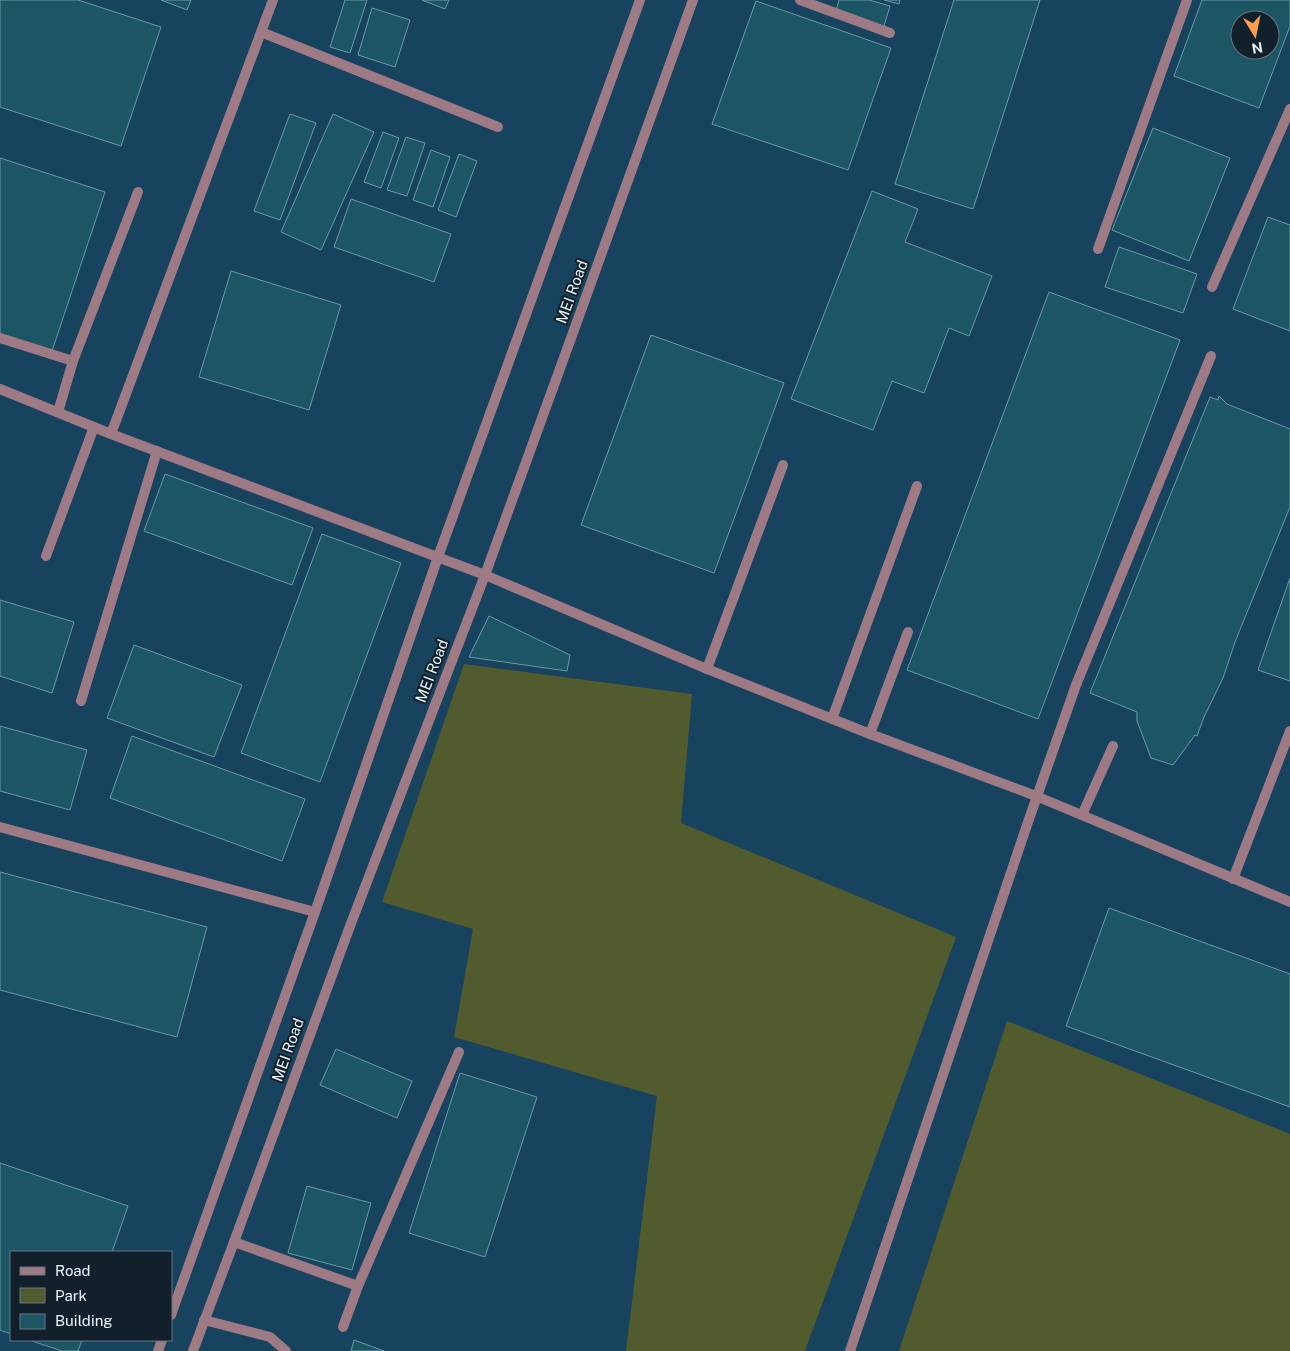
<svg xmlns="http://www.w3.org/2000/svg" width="1290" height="1351" font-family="'Public Sans',sans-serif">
	<rect width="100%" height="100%" fill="#173a50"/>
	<path fill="#17435e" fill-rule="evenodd" d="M0 0H1290V1351H0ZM1240 20H1270V50H1240ZM11 1252H171V1340H11Z"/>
	<g fill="#525b2d">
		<path d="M464 664 692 694 681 823 956 937 805 1351H626L657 1096 454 1037 473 929 382 902Z"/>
		<path d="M1007 1021 1290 1134V1351H899Z"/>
	</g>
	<g fill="#1c5665" stroke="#6898a7" fill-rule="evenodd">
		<path d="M0 0H78L161 27 121 146 0 107Z"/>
		<path d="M161 0H191L187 10Z"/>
		<path d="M345 0H367L350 53 330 47Z"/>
		<path d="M422 0H449L445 9Z"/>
		<path d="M839 0H869L890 6 884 26 836 11Z"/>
		<path d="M884 0H900L899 4Z"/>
		<path d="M954 0H1040L973 209 895 184Z"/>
		<path d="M1202 0H1290V26L1259 108 1174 76ZM1240 20H1270V50H1240Z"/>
		<path d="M756 1 891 48 848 170 712 124Z"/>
		<path d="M372 8 410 20 395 67 358 55Z"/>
		<path d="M290 114 316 123 280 220 254 211Z"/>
		<path d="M333 114 374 132 321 250 281 232Z"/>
		<path d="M1153 128 1230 158 1189 261 1112 230Z"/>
		<path d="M383 132 399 138 381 188 364 182Z"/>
		<path d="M406 137 425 143 407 196 387 190Z"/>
		<path d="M431 150 450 157 433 207 413 200Z"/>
		<path d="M459 154 477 161 456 217 438 210Z"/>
		<path d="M0 158 105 192 52 351 0 334Z"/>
		<path d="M872 191 918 209 905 242 992 276 969 336 949 328 924 393 892 381 873 430 791 399Z"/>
		<path d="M351 199 451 234 434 282 334 247Z"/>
		<path d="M1268 217 1290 225V331L1233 309Z"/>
		<path d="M1119 247 1197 274 1183 313 1105 287Z"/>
		<path d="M231 271 341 305 309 410 199 377Z"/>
		<path d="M1049 292 1180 340 1038 719 907 670Z"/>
		<path d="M651 335 784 383 714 573 581 525Z"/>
		<path d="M1219 396 1227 404 1290 429V507L1235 642 1223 678 1204 717 1197 736 1195 735 1173 765 1151 758 1137 721V712L1090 693 1210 397 1218 400Z"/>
		<path d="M165 474 313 528 292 585 144 531Z"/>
		<path d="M322 534 401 563 320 782 241 753Z"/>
		<path d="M1290 578V681L1258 670Z"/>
		<path d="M0 600 74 622 52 693 0 676Z"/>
		<path d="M489 616 570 655 567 671 469 657Z"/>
		<path d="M134 645 242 685 214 757 107 718Z"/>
		<path d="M0 726 87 750 70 810 0 791Z"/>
		<path d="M132 736 305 799 282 861 110 798Z"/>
		<path d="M0 872 207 927 177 1037 0 990Z"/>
		<path d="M1109 908 1290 974V1107L1066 1026Z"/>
		<path d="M336 1049 412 1081 397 1118 320 1085Z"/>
		<path d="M460 1073 537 1097 485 1257 409 1233Z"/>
		<path d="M0 1163 128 1206 112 1252H11V1334L0 1330Z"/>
		<path d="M307 1186 371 1203 352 1270 288 1253Z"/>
		<path d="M29 1340H82L78 1351H62Z"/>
		<path d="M354 1340 384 1351H351Z"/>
	</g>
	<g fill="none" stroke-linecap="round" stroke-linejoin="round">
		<g stroke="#9e7a85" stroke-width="10">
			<path d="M800 0 890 33"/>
			<path d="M261 32 498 127"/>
			<path d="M1098 249 1187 0"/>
			<path d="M1212 287 1290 109"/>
			<path d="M0 338 73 361"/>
			<path d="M58 412 73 361 138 192"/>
			<path d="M46 556 94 427"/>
			<path d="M707 669 783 465"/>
			<path d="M832 719 917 486"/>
			<path d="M870 734 908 632"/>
			<path d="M1082 815 1113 746"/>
			<path d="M1233 879 1290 731"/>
			<path d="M234 1242 358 1286"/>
			<path d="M204 1320 270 1337 286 1351"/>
			<path d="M343 1327 358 1286 459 1052"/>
			<path d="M850 1351 1028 822 1076 685 1211 356"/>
		</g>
		<g stroke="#9e7a85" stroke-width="10">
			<path d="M0 389 111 434 485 575 707 669 870 734 1036 796 1290 902"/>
			<path d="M111 434 273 0"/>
			<path d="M81 701 157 451"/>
			<path d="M0 827 315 912"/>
		</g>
		<g stroke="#9e7a85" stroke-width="10">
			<path d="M171 1315 315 912 438 557 640 0"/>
			<path d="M158 1351 162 1340"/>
			<path d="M193 1351 234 1242 350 926 485 575 574 330 693 0"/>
		</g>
	</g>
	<g text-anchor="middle" stroke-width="4" stroke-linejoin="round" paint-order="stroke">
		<g font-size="15" fill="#eaf6fe" stroke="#11202a">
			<text transform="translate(572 292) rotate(-70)" y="5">MEI Road</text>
			<text transform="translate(432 671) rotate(-69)" y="5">MEI Road</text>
			<text transform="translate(288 1050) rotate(-70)" y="5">MEI Road</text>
		</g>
	</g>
	<rect x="10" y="1251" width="162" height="90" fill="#11202a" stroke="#68767f"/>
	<rect x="20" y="1267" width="25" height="8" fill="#9e7a85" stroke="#68767f"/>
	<text x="55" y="1276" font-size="15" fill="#eaf6fe">Road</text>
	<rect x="20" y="1288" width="25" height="15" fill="#525b2d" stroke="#68767f"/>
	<text x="55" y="1301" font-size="15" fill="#eaf6fe">Park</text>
	<rect x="20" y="1314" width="25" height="15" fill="#1c5665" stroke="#68767f"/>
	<text x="55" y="1326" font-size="15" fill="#eaf6fe">Building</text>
	<g transform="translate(1255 35) rotate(170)"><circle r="24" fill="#11202a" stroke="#68767f"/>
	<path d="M0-4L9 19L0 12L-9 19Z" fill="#fb9e50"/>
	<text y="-8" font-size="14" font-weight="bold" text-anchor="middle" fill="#eaf6fe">N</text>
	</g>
</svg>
